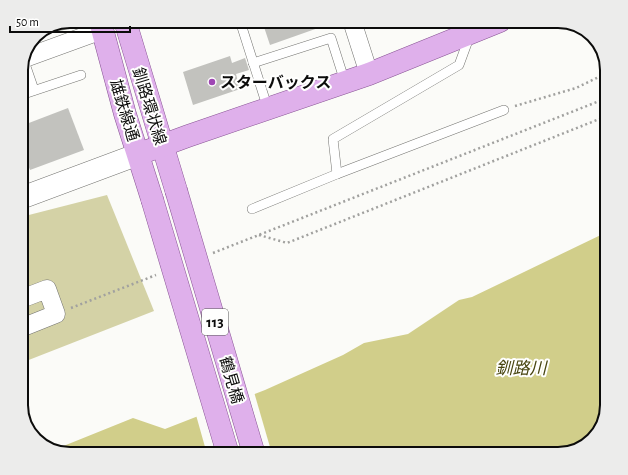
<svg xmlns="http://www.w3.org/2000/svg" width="628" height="475" font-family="'Alegreya Sans','Noto Sans JP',sans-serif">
	<rect width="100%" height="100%" fill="#fbfbf8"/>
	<path fill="#d4d2a6" d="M107 195 154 311 21 363V217Z"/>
	<path fill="#d1ce8a" d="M607 232V405L597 435 558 454H70L56 449 133 418 165 429 265 390 343 355 364 343 408 334 459 300 472 297Z"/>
	<path fill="#fbfbf8" d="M254 392 272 454H207L196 415Z"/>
	<g fill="#c2c2be">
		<path d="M70 21H75L76 26 58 32 56 26Z"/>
		<path d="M262 21H338L270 45Z"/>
		<path d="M230 56 232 63 245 58 249 70 236 74 240 89 193 105 183 72Z"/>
		<path d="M68 108 84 150 30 170 21 147V126Z"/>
	</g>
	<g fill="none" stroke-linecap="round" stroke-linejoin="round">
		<g stroke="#747471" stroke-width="10">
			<g id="service">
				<path d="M240 21 268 109"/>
				<path d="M24 61 34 90"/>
				<path d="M253 63 331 38 345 82"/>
				<path d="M21 95 81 75"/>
				<path d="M337 174 333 139 459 65 470 35"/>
				<path d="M252 209 337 174 504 110"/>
			</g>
		</g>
		<g stroke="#747471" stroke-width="19">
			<g id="minor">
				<path d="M352 21 369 74"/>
				<path d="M25 58 102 30"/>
				<path d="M21 328 56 314 47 289 21 299"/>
			</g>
		</g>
		<g stroke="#747471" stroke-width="23">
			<path id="tertiary" d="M21 198 139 154"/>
		</g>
		<g stroke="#885494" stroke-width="23">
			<g id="primary">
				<path d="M100 21 125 114 152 199"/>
				<path d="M125 21 176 190"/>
				<path d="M139 154 188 136 369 74 500 21"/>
			</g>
		</g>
		<g stroke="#a1a19f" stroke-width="2.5" stroke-dasharray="2 3" stroke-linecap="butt">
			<path d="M515 106 576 88 607 73"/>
			<path d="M259 235 287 243 607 116"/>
			<path d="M213 253 607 98"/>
			<path d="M71 308 156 275"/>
		</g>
		<use href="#service" stroke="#fff" stroke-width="9"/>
		<use href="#minor" stroke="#fff" stroke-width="18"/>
		<use href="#tertiary" stroke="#fff" stroke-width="22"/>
		<use href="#primary" stroke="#dfb0eb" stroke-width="22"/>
		<g stroke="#885494" stroke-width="23" stroke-linecap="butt">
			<g id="primary-bridge">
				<path d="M176 190 254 454"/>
				<path d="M152 199 228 454"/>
			</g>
		</g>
		<use href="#primary-bridge" stroke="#dfb0eb" stroke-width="22"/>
	</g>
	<circle fill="#9f47b4" stroke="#fffffe" stroke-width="1.5" cx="212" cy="82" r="4"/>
	<g text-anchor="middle" stroke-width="4" stroke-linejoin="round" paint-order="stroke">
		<rect fill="#fffffe" stroke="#555554" stroke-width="1" x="202" y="309" width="26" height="26" rx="3"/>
		<g font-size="15" font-weight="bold" fill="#0c0c0b">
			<text x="215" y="327">113</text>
		</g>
		<g font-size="16" font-weight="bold" fill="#0c0c0b" stroke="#fffffe" text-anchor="start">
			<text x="220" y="88">スターバックス</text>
		</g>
		<g font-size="16" fill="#0c0c0b" stroke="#fffffe">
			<text transform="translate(150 106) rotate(73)" y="6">釧路環状線</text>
			<text transform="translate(125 110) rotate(73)" y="6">雄鉄線通</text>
			<text transform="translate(232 380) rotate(74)" y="6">鶴見橋</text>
		</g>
		<g font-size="17" font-style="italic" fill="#47440f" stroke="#fffffe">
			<text x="521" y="374">釧路川</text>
		</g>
	</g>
	<path d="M0 0H628V475H0ZM70 28H558A42 42 0 0 1 600 70V405A42 42 0 0 1 558 447H70A42 42 0 0 1 28 405V70A42 42 0 0 1 70 28Z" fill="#ececeb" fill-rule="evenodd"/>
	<path fill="none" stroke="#0c0c0b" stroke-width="2" d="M70 28H558A42 42 0 0 1 600 70V405A42 42 0 0 1 558 447H70A42 42 0 0 1 28 405V70A42 42 0 0 1 70 28Z"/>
	<path d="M10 26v6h120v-6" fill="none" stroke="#0c0c0b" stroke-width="2"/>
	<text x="16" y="26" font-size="12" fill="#0c0c0b" stroke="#fffffe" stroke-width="3" paint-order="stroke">50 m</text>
</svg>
